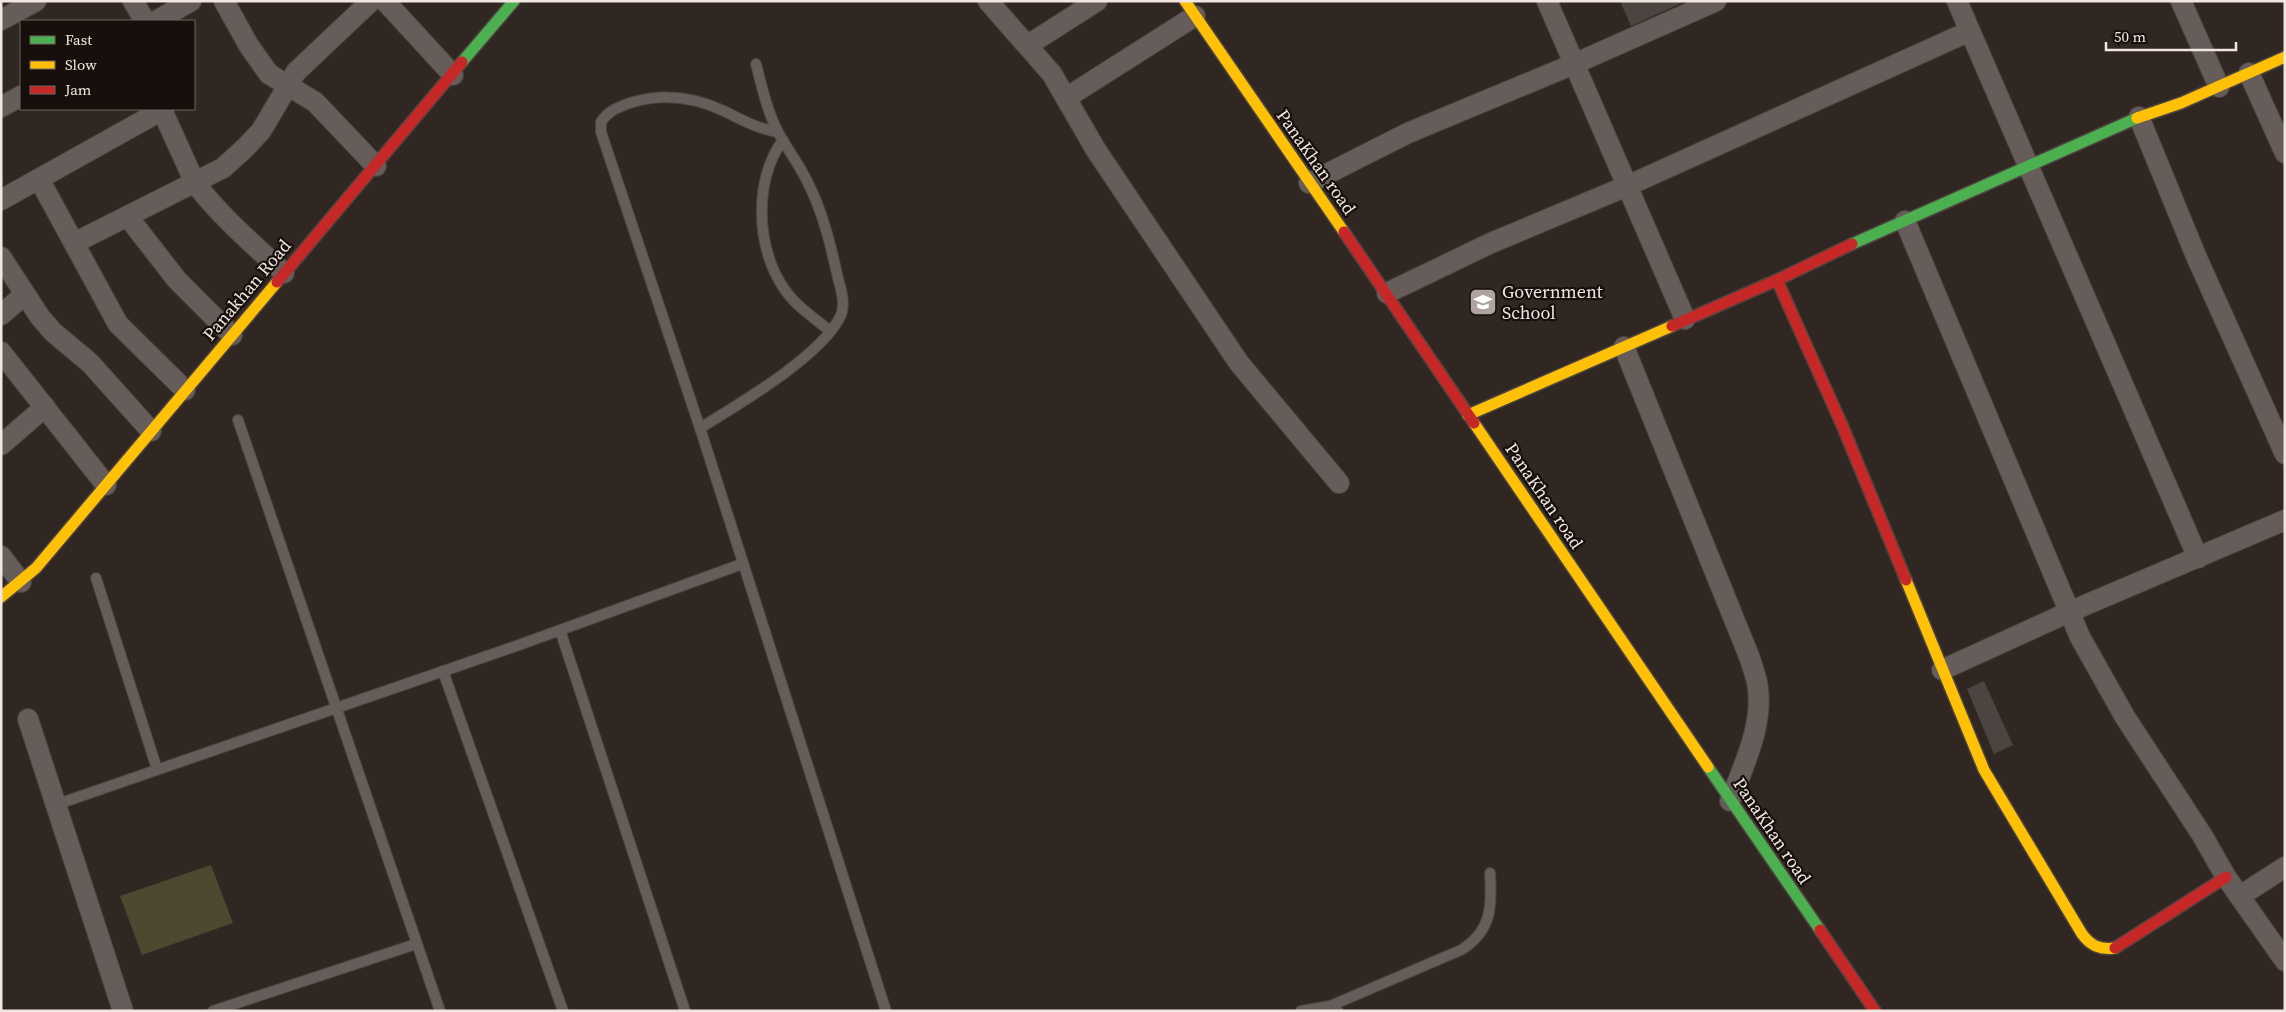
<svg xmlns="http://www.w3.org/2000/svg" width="2286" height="1012" font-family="'Source Serif 4',serif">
	<rect width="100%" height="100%" fill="#302622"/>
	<path fill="#4d4931" d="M211 865 233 923 142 955 120 896Z"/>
	<g fill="#4c4440">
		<path d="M1620 1H1686L1631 26Z"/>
		<path d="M1984 681 2013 745 1994 754 1967 689Z"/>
	</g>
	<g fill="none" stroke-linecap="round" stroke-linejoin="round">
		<g stroke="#4c433f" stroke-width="12">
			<g id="lane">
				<path d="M778 132C758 129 742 120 724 111 694 97 661 93 630 103 617 108 609 110 601 122V132L607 150 700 428 886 1011"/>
				<path d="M783 140C753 180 756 250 785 290 796 306 814 318 830 331"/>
				<path d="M238 420 440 1011"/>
				<path d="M700 428C738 405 823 355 841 315 846 302 840 287 837 274 830 242 822 210 807 181 799 164 787 149 778 132 767 111 762 87 756 64"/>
				<path d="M96 578 157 769"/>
				<path d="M560 630 685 1011"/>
				<path d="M443 671 563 1011"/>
				<path d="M58 804 519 645 742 564"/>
				<path d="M1330 1006 1461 950C1492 931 1492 906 1490 873"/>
				<path d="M213 1011 416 944"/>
				<path d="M1301 1011 1330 1006 1338 1011"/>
			</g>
		</g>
		<g stroke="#4c433f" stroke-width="22">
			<g id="street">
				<path d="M133 1 145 21"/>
				<path d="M224 1 249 46 269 74 315 102 376 166"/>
				<path d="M385 1 453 75"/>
				<path d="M988 1 1052 74 1096 150 1239 363 1339 483"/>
				<path d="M1547 1 1685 319"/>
				<path d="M1957 1 2198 558"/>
				<path d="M2181 1 2219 87"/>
				<path d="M1 20 36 1"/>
				<path d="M156 21 191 1"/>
				<path d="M1028 45 1097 1"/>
				<path d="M2249 73 2285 153"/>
				<path d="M1066 98 1195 16"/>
				<path d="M1 107 21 96"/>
				<path d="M162 110 195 183C221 217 253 244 284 273"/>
				<path d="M2139 117 2196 256 2285 454"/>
				<path d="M39 179 118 324 185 390"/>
				<path d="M1309 183 1408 133 1574 64 1716 1"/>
				<path d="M1 200 164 109"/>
				<path d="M128 217 177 280 232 335"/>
				<path d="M1905 221 2080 637 2125 717 2202 835 2226 877 2285 961"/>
				<path d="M74 243 223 168 245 148 261 131 296 72 371 1"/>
				<path d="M1 257 40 317 53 332 90 363 151 431"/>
				<path d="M1387 293 1491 243 1627 186 1970 31"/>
				<path d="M1 315 24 295"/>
				<path d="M1624 347 1749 656C1752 665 1755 674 1757 682 1765 722 1744 765 1730 801"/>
				<path d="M1 352 106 485"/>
				<path d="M1 445 45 407"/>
				<path d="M1 556 21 582"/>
				<path d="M1942 670 2069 612 2285 520"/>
				<path d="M28 719 123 1011"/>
				<path d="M2240 896 2285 867"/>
			</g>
		</g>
		<g stroke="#4c433f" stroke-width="14">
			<g id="fast">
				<path d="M462 62 514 1"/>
				<path d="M1852 244 2137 118"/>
				<path d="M1708 767 1820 930"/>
			</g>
		</g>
		<g stroke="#4c433f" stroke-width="14">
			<g id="slow">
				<path d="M1185 1 1344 232"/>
				<path d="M2137 118 2181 103 2285 57"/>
				<path d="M1468 415 1672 326"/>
				<path d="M1474 423 1708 767"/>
				<path d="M1906 580 1984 770 2082 934C2091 946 2100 950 2115 948"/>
				<path d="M1 597 36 568 277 282"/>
			</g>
		</g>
		<g stroke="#4c433f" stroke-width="14">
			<g id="jam">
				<path d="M1344 232 1474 423"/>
				<path d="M1777 280 1842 425 1906 580"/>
				<path d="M277 282 462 62"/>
				<path d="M1672 326 1777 280 1852 244"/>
				<path d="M1820 930 1875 1011"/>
				<path d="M2115 948 2226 877"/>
			</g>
		</g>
		<use href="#lane" stroke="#665d5a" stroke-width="10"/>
		<use href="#street" stroke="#665d5a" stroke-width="20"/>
		<use href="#fast" stroke="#4caf50" stroke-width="11"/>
		<use href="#slow" stroke="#ffc107" stroke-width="11"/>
		<use href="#jam" stroke="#c62828" stroke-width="11"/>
	</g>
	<defs>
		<g id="school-square" transform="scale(1.4375)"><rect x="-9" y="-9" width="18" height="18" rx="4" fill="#aea39e" stroke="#170f0c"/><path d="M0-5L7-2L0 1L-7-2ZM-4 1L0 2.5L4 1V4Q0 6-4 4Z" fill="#fff"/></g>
	</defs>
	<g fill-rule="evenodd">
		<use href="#school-square" x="1483" y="302"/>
	</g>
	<g text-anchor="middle" stroke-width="4.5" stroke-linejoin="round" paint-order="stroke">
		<g font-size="18" fill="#f2e6e1" stroke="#170f0c">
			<text transform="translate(1316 162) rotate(55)" y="6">PanaKhan road</text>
			<text transform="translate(247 290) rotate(-50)" y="6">Panakhan Road</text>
			<text transform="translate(1544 496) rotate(56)" y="6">PanaKhan road</text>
			<text transform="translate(1772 831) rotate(56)" y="6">PanaKhan road</text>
		</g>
		<g font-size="18" fill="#f2e6e1" stroke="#170f0c" text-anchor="start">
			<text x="1502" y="298">Government<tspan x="1502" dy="21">School</tspan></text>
		</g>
	</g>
	<rect width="2286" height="1012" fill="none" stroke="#f2e6e1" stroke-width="5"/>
	<rect x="20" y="20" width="175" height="90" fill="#170f0c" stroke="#6f6561"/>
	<rect x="30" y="36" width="25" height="8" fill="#4caf50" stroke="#6f6561"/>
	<text x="65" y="45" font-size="15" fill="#f2e6e1">Fast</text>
	<rect x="30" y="61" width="25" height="8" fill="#ffc107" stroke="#6f6561"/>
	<text x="65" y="70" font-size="15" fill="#f2e6e1">Slow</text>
	<rect x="30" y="86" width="25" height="8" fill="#c62828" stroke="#6f6561"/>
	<text x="65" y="95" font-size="15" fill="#f2e6e1">Jam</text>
	<path d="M2106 42v8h130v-8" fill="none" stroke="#f2e6e1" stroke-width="2.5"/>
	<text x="2114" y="42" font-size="15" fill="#f2e6e1" stroke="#170f0c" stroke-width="4" paint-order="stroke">50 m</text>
</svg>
